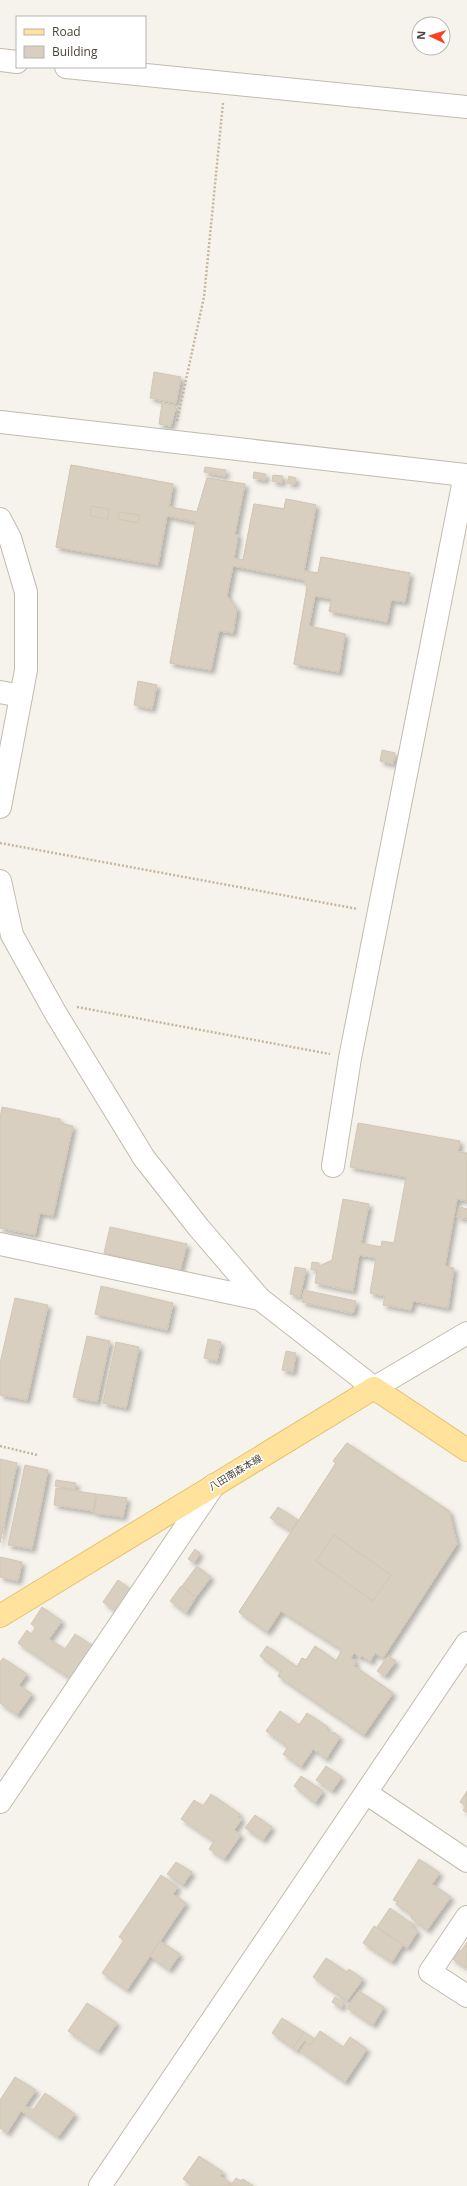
<svg xmlns="http://www.w3.org/2000/svg" width="467" height="2186" font-family="'Open Sans','Noto Sans JP',sans-serif">
	<defs>
		<filter id="shadow"><feDropShadow dx="3.5" dy="3.5" stdDeviation="2" flood-color="#0004"/></filter>
	</defs>
	<rect width="100%" height="100%" fill="#f6f3ec"/>
	<g fill="#d8cfc1" stroke="#d3c7b4" fill-rule="evenodd" filter="url(#shadow)">
		<path d="M154 372 181 377 176 403 150 398Z"/>
		<path d="M162 403 176 406 171 426 159 424Z"/>
		<path d="M71 465 173 484 169 507 197 512 207 478 245 484 235 534 238 535 234 558 243 560 254 504 284 509 286 499 316 505 304 571 318 573 321 557 410 573 405 602 391 600 387 622 329 611 332 599 315 596 309 626 345 634 339 672 294 664 307 588 304 580 233 566 227 596 237 609 233 633 219 631 211 670 170 663 196 522 167 516 158 565 56 547ZM91 506 109 509 108 519 90 516ZM119 512 139 515 138 523 118 519Z"/>
		<path d="M71 465 173 484 169 507 197 512 207 478 245 484 235 534 238 535 234 558 243 560 254 504 284 509 286 499 316 505 304 571 318 573 321 557 410 573 405 602 391 600 387 622 329 611 332 599 315 596 309 626 345 634 339 672 294 664 307 588 304 580 233 566 227 596 237 609 233 633 219 631 211 670 170 663 196 522 167 516 158 565 56 547Z"/>
		<path d="M205 467 226 470 225 476 204 472Z"/>
		<path d="M254 472 266 474 265 480 253 478Z"/>
		<path d="M273 475 283 476 282 483 272 481Z"/>
		<path d="M289 476 296 478 295 484 287 483Z"/>
		<path d="M91 506 109 509 108 519 90 516Z"/>
		<path d="M119 512 139 515 138 523 118 519Z"/>
		<path d="M138 681 157 685 152 709 134 705Z"/>
		<path d="M382 750 395 753 393 764 380 761Z"/>
		<path d="M2 1107 60 1119V1123L73 1126 53 1216 40 1213 35 1235 0 1228V1118Z"/>
		<path d="M358 1123 460 1141 458 1152 467 1153V1201L457 1199 445 1266 454 1268 448 1308 413 1301 411 1310 383 1305 385 1296 370 1293 376 1258 359 1255 353 1291 315 1283 317 1270H311L312 1262 319 1263V1266L332 1260 343 1199 369 1204 361 1243 381 1247 382 1241 394 1243 406 1177 350 1167Z"/>
		<path d="M460 1207 467 1209V1219L457 1217Z"/>
		<path d="M110 1227 187 1244 180 1271 104 1253Z"/>
		<path d="M295 1267 306 1269 300 1297 290 1294Z"/>
		<path d="M101 1286 173 1303 167 1330 95 1314Z"/>
		<path d="M304 1290 356 1301 354 1312 351 1313 302 1302Z"/>
		<path d="M15 1298 48 1305 27 1400 0 1395V1363Z"/>
		<path d="M87 1336 110 1341 97 1402 73 1397Z"/>
		<path d="M208 1339 221 1342 217 1361 204 1358Z"/>
		<path d="M116 1342 139 1347 126 1408 103 1403Z"/>
		<path d="M286 1351 296 1353 293 1372 282 1370Z"/>
		<path d="M347 1443 449 1511 457 1544 383 1658 375 1653 370 1662 362 1656 360 1658 354 1653 351 1658 356 1661 354 1666 393 1693 364 1735 278 1676 281 1671 260 1656 267 1646 297 1667 302 1658 306 1660 315 1646 336 1661 342 1650 281 1611 267 1632 239 1612 336 1463 333 1461ZM334 1535 391 1575 373 1601 316 1561Z"/>
		<path d="M347 1443 449 1511 457 1544 383 1658 375 1653 370 1662 362 1656 360 1658 354 1653 351 1658 356 1661 354 1666 393 1693 364 1735 278 1676 281 1671 260 1656 267 1646 297 1667 302 1658 306 1660 315 1646 336 1661 342 1650 281 1611 267 1632 239 1612 336 1463 333 1461Z"/>
		<path d="M0 1459 17 1463 0 1543Z"/>
		<path d="M25 1465 48 1470 32 1549 8 1545Z"/>
		<path d="M56 1480 76 1483 75 1490 55 1486Z"/>
		<path d="M56 1488 96 1494 93 1511 54 1505Z"/>
		<path d="M97 1494 127 1498 123 1517 94 1513Z"/>
		<path d="M278 1507 298 1520 291 1531 270 1518Z"/>
		<path d="M334 1535 391 1575 373 1601 316 1561Z"/>
		<path d="M195 1549 200 1553 194 1563 188 1559Z"/>
		<path d="M0 1557 22 1562 18 1581 0 1577Z"/>
		<path d="M197 1566 211 1577 196 1597 182 1586Z"/>
		<path d="M118 1580 133 1591 118 1613 103 1602Z"/>
		<path d="M181 1586 196 1597 186 1613 170 1601Z"/>
		<path d="M42 1607 62 1621 49 1639 65 1649 75 1634 93 1646 71 1679 18 1643 27 1630 31 1634 36 1627 31 1624Z"/>
		<path d="M388 1656 396 1661 385 1676 377 1671Z"/>
		<path d="M3 1658 27 1674 19 1685 32 1694 17 1715 0 1703V1662Z"/>
		<path d="M280 1711 299 1725 307 1713 328 1727 326 1729 333 1734 334 1732 340 1737 326 1759 313 1749 301 1767 283 1754 288 1747 266 1731Z"/>
		<path d="M326 1766 342 1777 332 1791 316 1780Z"/>
		<path d="M301 1776 323 1791 315 1803 294 1786Z"/>
		<path d="M467 1791V1813L463 1810 466 1806 460 1802Z"/>
		<path d="M211 1794 240 1814 238 1817 242 1819 234 1830 241 1835 224 1859 209 1849 214 1841 181 1819 194 1800 203 1806Z"/>
		<path d="M255 1815 272 1827 263 1840 245 1828Z"/>
		<path d="M419 1859 440 1873 432 1884 451 1897 427 1930 411 1918 412 1915 396 1904 398 1902 393 1900Z"/>
		<path d="M176 1862 192 1872 183 1885 167 1874Z"/>
		<path d="M161 1875 178 1887 173 1894 186 1903 127 1990 102 1973 124 1940 119 1937Z"/>
		<path d="M390 1908 414 1925 412 1927 418 1931 407 1948 377 1927Z"/>
		<path d="M374 1926 403 1945 392 1962 363 1943Z"/>
		<path d="M160 1941 180 1954 169 1970 150 1956Z"/>
		<path d="M467 1942V1968L451 1958 457 1949 461 1951Z"/>
		<path d="M326 1958 347 1972 349 1969 363 1979 347 2001 313 1977Z"/>
		<path d="M359 1991 384 2007 373 2025 347 2008Z"/>
		<path d="M335 1997 344 2003 341 2008 332 2002Z"/>
		<path d="M87 2003 117 2023 98 2051 68 2031Z"/>
		<path d="M282 2018 304 2032 293 2048 272 2033Z"/>
		<path d="M320 2031 343 2047 350 2037 367 2049 345 2082 300 2051 306 2042 310 2045Z"/>
		<path d="M304 2032 315 2039 310 2045 304 2041 297 2051 293 2048Z"/>
		<path d="M15 2077 36 2090 25 2106 33 2110 45 2093 75 2114 58 2137 21 2111 7 2133 0 2128V2100Z"/>
		<path d="M199 2156 223 2172 220 2176 231 2183 229 2186H193L183 2179Z"/>
		<path d="M236 2178 241 2181 243 2179 253 2186H230Z"/>
	</g>
	<g fill="none" stroke-linecap="round" stroke-linejoin="round">
		<g stroke="#c2bbae" stroke-width="24">
			<g id="minor">
				<path d="M0 60 17 62"/>
				<path d="M66 67 467 107"/>
				<path d="M0 422 465 475 350 1058 333 1166"/>
				<path d="M0 519 10 538 26 592V670L0 807"/>
				<path d="M0 692 21 696"/>
				<path d="M0 881 12 935 56 1014 144 1158 199 1228 260 1299 374 1388 467 1333"/>
				<path d="M0 1244 260 1299"/>
				<path d="M366 1793 467 1861"/>
				<path d="M0 1802 214 1485"/>
				<path d="M467 1917 430 1972 467 1996"/>
				<path d="M100 2186 467 1643"/>
			</g>
		</g>
		<g stroke="#e6c16a" stroke-width="24">
			<path id="major" d="M0 1616 374 1388 467 1450"/>
		</g>
		<g stroke="#c4b79f" stroke-width="2.5" stroke-dasharray="2 2" stroke-linecap="butt">
			<path d="M177 421 204 297 223 103"/>
			<path d="M0 843 358 909"/>
			<path d="M77 1007 330 1054"/>
			<path d="M0 1446 37 1455"/>
		</g>
		<use href="#minor" stroke="#fff" stroke-width="22"/>
		<use href="#major" stroke="#ffe39c" stroke-width="22"/>
	</g>
	<g text-anchor="middle" stroke-width="3" stroke-linejoin="round" paint-order="stroke">
		<g font-size="10" fill="#4b4439" stroke="#fff">
			<text transform="translate(235 1472) rotate(-31)" y="4">八田南森本線</text>
		</g>
	</g>
	<rect x="16" y="16" width="130" height="52" fill="#ffffff" stroke="#b7b4b0"/>
	<rect x="24" y="29" width="20" height="6" fill="#ffe39c" stroke="#b7b4b0"/>
	<text x="52" y="36" font-size="12" fill="#4b4439">Road</text>
	<rect x="24" y="46" width="20" height="12" fill="#d8cfc1" stroke="#b7b4b0"/>
	<text x="52" y="56" font-size="12" fill="#4b4439">Building</text>
	<g transform="translate(431 36) rotate(274)"><circle r="19" fill="#ffffff" stroke="#b7b4b0"/>
	<path d="M0-3L7 15L0 10L-7 15Z" fill="#fc3f1d"/>
	<text y="-6" font-size="11" font-weight="bold" text-anchor="middle" fill="#4b4439">N</text>
	</g>
</svg>
